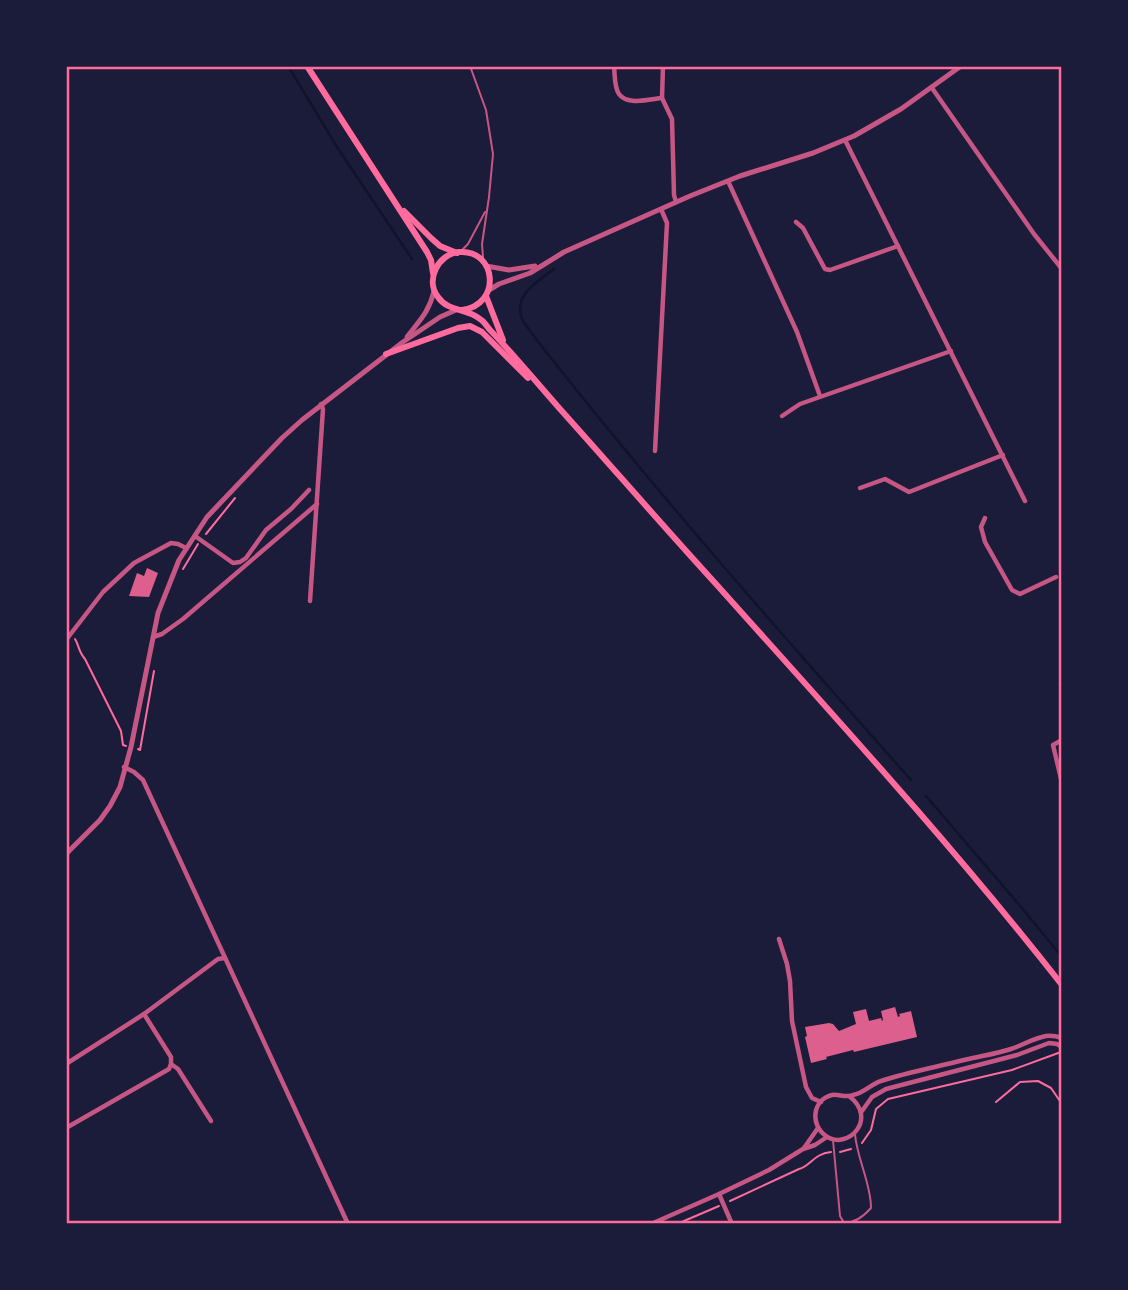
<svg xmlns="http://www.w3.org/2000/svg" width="1128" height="1290" font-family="'Work Sans',sans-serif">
	<rect width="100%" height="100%" fill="#1b1b3a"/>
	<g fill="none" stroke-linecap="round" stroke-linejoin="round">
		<g stroke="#12122b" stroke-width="2.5">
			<path d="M288 66 337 147 412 259"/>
			<path d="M554 269C538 281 511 296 523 321 527 327 532 333 536 339 655 491 783 636 911 780"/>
			<path d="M926 796 1021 907 1062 957"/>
		</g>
	</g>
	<g fill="#dd5f8e">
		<path d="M147 568 158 573 149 597 129 596 137 573 144 576Z"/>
		<path d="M895 1007 898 1017 900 1016 899 1014 911 1011 917 1037 854 1052 853 1050 826 1057 827 1059 811 1063 805 1037 807 1036 805 1027 829 1023 833 1024 839 1031 856 1024 853 1012 866 1009 869 1021 881 1018 882 1021 883 1020 881 1011Z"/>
	</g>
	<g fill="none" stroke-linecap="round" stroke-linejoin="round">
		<g stroke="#ff6b9d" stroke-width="2">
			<path d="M206 534 235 498"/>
			<path d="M183 569 198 544"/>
			<path d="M75 639C79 645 78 651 85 659L121 731 123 745 126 746"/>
			<path d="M138 749 140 750 154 671"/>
			<path d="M996 1102 1020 1082 1038 1081 1051 1088 1062 1104"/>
			<path d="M862 1143 871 1130 876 1109 888 1099 1012 1070 1061 1052"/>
			<path d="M840 1152 851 1149"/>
			<path d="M730 1201 799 1169C811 1166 813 1154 831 1152"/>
			<path d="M677 1224 719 1206"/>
		</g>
		<g stroke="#c65784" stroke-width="2">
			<path d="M470 66 486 110 493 154 489 197 482 244 483 257"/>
			<path d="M463 249 468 244 485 212"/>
			<path d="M833 1140 840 1216 844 1223C856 1223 864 1216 871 1208 871 1183 857 1159 855 1134"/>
		</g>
		<g stroke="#c65784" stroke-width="4.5">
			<path d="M614 66C615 75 614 87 619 94 627 106 651 99 662 98"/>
			<path d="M663 66 662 98 672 119 674 195 676 202"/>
			<path d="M932 88 1034 234 1062 269"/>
			<path d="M845 140 1025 501"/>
			<path d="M728 181 797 332 820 396"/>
			<path d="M796 222 803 228 825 269 830 270 898 246"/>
			<path d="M782 416 800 404 951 351"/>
			<path d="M655 451 667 223 661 209"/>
			<path d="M860 488 885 479 909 492 1003 455"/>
			<path d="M985 518 981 527 985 542 1012 590 1020 594 1056 577"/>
			<path d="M195 536 233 563 240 562 246 558 266 530 291 509 309 490"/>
			<path d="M310 601 323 409 321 404"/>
			<path d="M153 637 162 634 183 619 317 504"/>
			<path d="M66 640 103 592 134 563 171 543 178 544 186 548"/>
			<path d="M1061 684 1062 685"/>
			<path d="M1062 740 1053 745 1062 783"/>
			<path d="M124 767 134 772 143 780 348 1224"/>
			<path d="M779 939 787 964 790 981 792 1021 806 1087 812 1098 821 1102"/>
			<path d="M66 1064 144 1014 218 959 225 958"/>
			<path d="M171 1064 178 1069 211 1121"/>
			<path d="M849 1096C879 1119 847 1151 826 1136 810 1125 812 1100 832 1095 839 1094 846 1098 853 1095 864 1093 871 1084 881 1081 908 1072 937 1067 964 1060 980 1056 996 1054 1011 1049 1023 1045 1034 1038 1046 1036 1052 1035 1056 1036 1062 1038"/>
			<path d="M862 1111 872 1097 886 1089 1017 1055 1049 1043 1057 1044 1062 1047"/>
			<path d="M66 1128 169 1069 171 1064V1057L144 1014"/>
			<path d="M804 1148 818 1128"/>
			<path d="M719 1194 732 1224"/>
			<path d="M651 1224 719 1194 769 1170 803 1149 815 1145 827 1137"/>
		</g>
		<g stroke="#c65784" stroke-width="5">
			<path d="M486 266 509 270 535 266"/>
			<path d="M489 290 499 284 530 273 564 252 690 196 740 176 813 153 854 136 901 109 961 66"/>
			<path d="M407 337C420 320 429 312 434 291"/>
			<path d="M66 854 100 820 110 806 120 787 131 747 158 613 179 560 207 517 282 438 302 420 403 342 440 317 456 310"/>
		</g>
		<g stroke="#ff6b9d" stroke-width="6">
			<path d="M307 66 427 252 431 260 433 273"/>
			<path d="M404 211 431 238 440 246 457 253"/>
			<path d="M486 296 503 340"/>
			<path d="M462 310C502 305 497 249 459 252 438 254 425 280 438 297 448 312 467 308 480 319 485 322 487 327 491 331 515 356 537 383 560 409 612 467 663 526 716 584 834 716 953 846 1062 985"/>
			<path d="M386 354 458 328 470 326 482 332 528 378"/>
		</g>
	</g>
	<rect width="1128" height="1290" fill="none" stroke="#1b1b3a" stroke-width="136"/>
	<rect x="68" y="68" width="992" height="1154" fill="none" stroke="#ff6b9d" stroke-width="2.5"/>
</svg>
